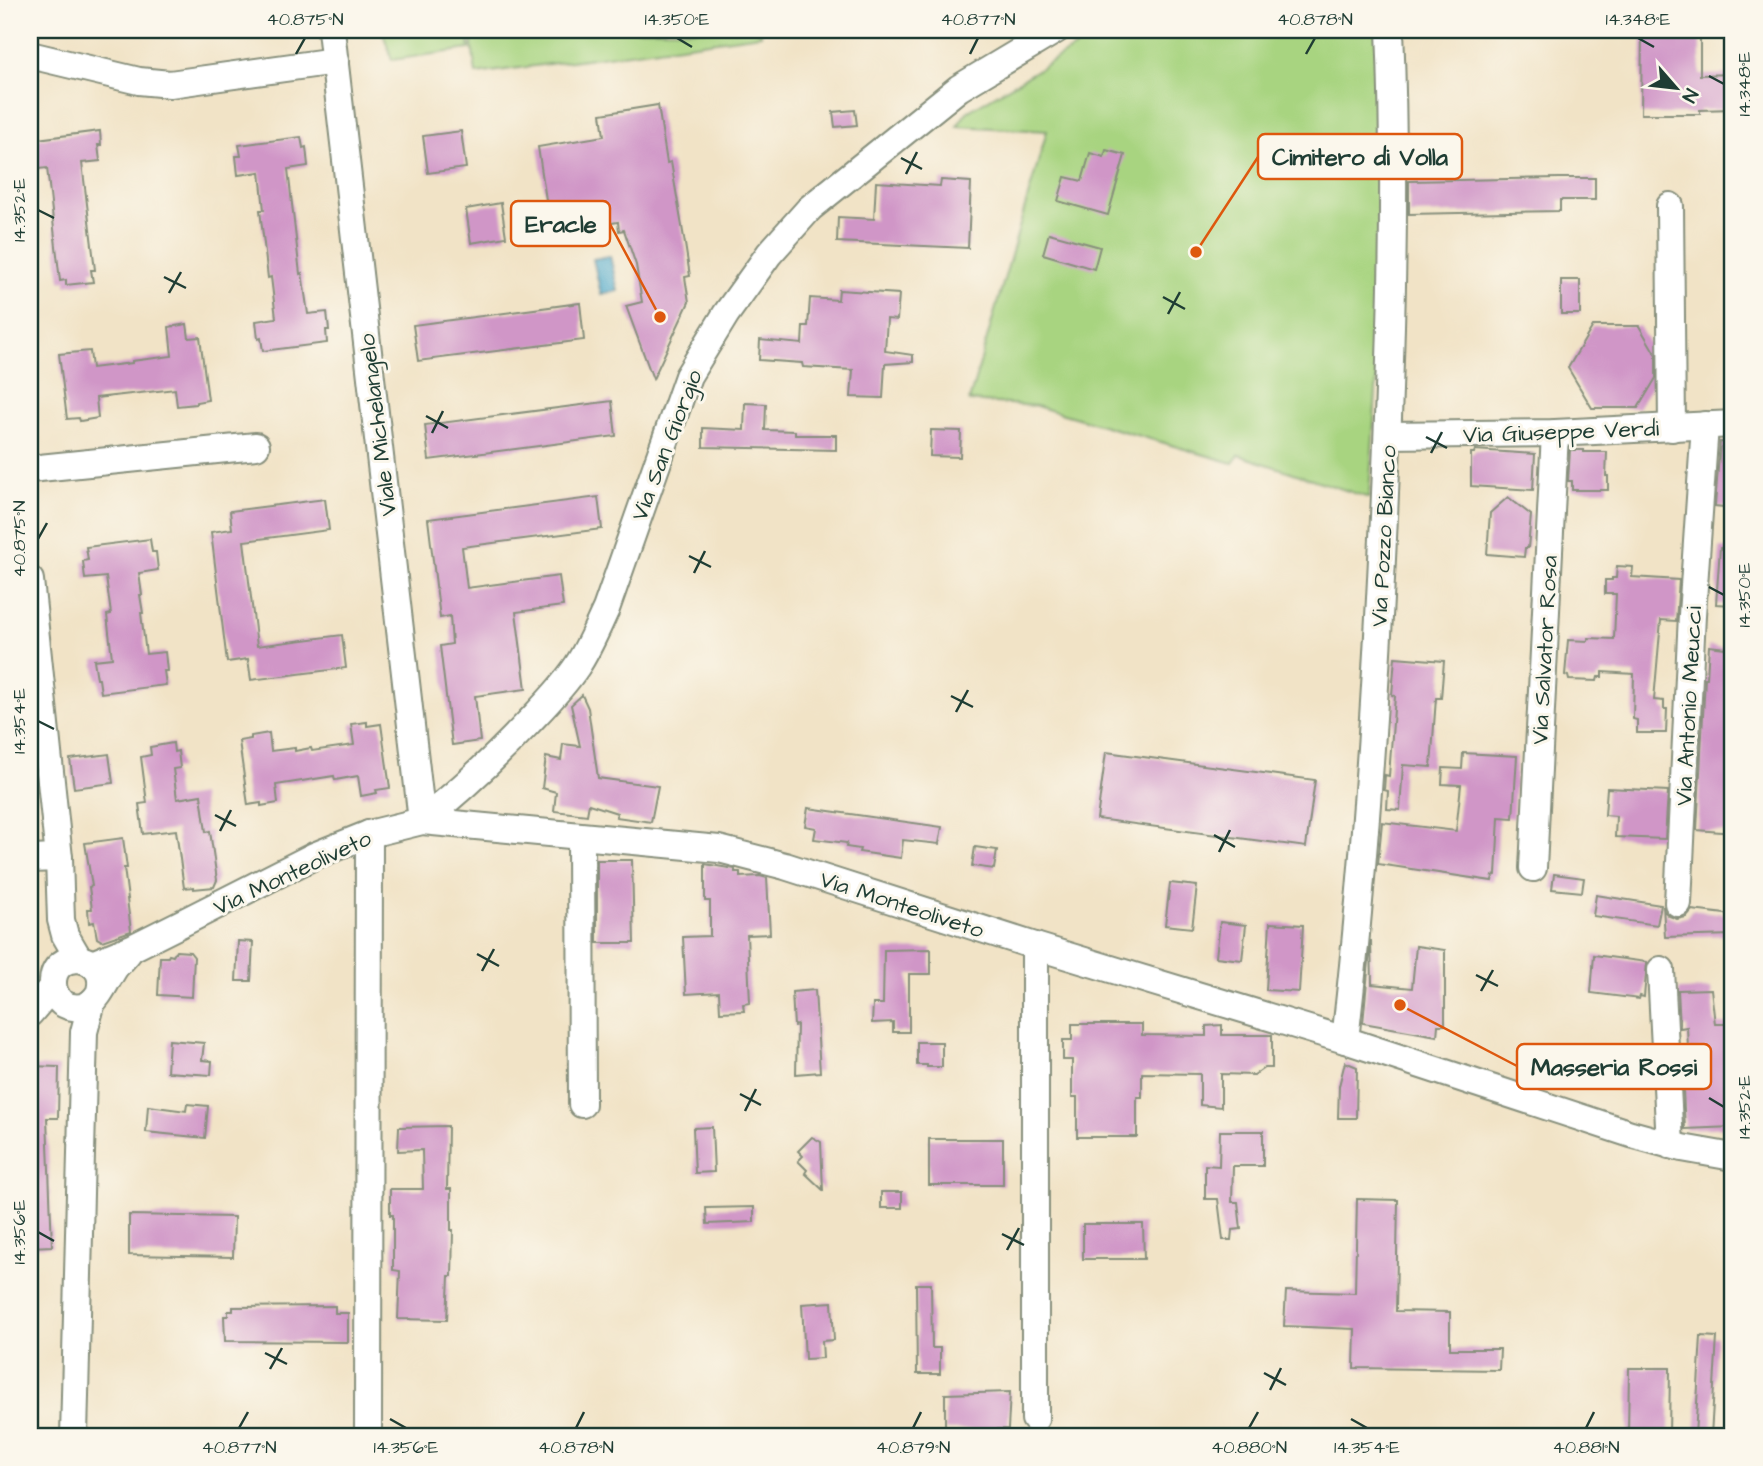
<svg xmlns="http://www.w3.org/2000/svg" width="1763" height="1466" font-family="'Architects Daughter',sans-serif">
	<rect width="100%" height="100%" fill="#fbf7ec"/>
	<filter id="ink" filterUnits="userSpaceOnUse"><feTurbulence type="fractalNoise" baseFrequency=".0143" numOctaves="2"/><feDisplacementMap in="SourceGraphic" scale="14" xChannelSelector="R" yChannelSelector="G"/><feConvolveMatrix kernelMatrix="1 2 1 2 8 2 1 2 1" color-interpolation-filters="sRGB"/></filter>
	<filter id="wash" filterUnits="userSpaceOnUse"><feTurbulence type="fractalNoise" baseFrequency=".00686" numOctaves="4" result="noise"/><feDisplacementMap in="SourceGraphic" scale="28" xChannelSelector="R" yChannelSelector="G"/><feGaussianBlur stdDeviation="1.57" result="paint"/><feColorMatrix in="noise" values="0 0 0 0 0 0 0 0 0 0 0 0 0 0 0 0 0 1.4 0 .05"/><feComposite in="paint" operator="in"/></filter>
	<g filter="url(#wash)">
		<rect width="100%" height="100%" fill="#f1e3c6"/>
		<g fill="#a8d480" stroke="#64885a" stroke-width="2">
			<path d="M382 30H467L470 49 392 60Z"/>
			<path d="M470 30H760L761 35 476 74Z"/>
			<path d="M1104 30H1378L1381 144 1378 361 1369 498 1239 455 1233 463 1036 406 969 401 1047 131 957 126 967 112Z"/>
		</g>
		<path fill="#4aa5c8" stroke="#34717e" stroke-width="2" d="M610 256 618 291 601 294 593 259Z"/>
		<g id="blocks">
			<g fill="#d096c7">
				<path d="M1642 30H1700V75L1733 74V109L1700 110V114H1641Z"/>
				<path d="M658 105 667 163 671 162 685 244 690 276 685 277 689 302 653 379 626 306 642 302 636 265 624 230 619 231 618 222 551 233 538 147 604 136 601 114Z"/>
				<path d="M855 110 857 125 835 127 833 112Z"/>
				<path d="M100 131 101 145H98L100 161 82 163 95 270H91L93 282 66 285V280L60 281 47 168 30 170V140Z"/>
				<path d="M461 131 466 168 428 173 423 136Z"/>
				<path d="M301 137 303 148 306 147 308 166 288 169 300 274 302 273 308 314 327 312 329 330H326L327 343 263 351 261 338 258 339 256 321 276 318 271 277 268 278 260 210H264L260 172 238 175 236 156H241L239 145Z"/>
				<path d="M1106 150 1125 155 1108 215 1058 201 1065 177 1082 181 1090 153 1104 157Z"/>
				<path d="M1560 178H1595V200H1560V211L1409 214V181Z"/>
				<path d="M941 180 971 182 968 248 837 242 838 217 874 219 876 182 940 186Z"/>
				<path d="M501 203 506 237 471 243 466 209Z"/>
				<path d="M1049 233 1100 247 1094 269 1043 254Z"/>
				<rect x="1561" y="280" width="19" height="34"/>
				<path d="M839 290 899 294 897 320 887 319 885 351 913 355V362L885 364 883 398 851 397 853 370 803 367 802 363 759 360 760 340 802 344 803 326H808L810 298 838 300Z"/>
				<path d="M580 303 584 340 418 361 413 325Z"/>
				<path d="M187 324 189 338 200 337 208 400 196 402V404L177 406 175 389 96 398 98 418 80 421 79 418 67 419 59 354 90 351 92 368 132 363V361L172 356 169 327Z"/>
				<path d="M1593 326H1639L1656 355V378L1638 408H1592L1568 368Z"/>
				<path d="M612 401 616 436 429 460 425 425Z"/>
				<path d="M745 403 766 404 765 430 795 431V435H836V450L703 447V428L744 430Z"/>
				<path d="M931 430 961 431 960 457 930 456Z"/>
				<path d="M1720 442 1733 443V508L1715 506Z"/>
				<path d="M1475 450 1535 454 1533 490 1471 486V453H1474Z"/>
				<path d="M1570 450H1584V452H1607L1606 476H1608V490H1572V481H1568Z"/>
				<path d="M598 497 602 529 462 547 467 588 559 576 563 606 516 612 526 689 475 696 480 741 452 745 440 646 452 644 450 616 440 618 428 519Z"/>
				<path d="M1508 497 1531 515 1528 548H1525L1524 557 1487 554 1490 513Z"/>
				<path d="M325 499 329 530 244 541 257 646 342 635 346 668 251 680 248 659 227 662 211 532 232 529 230 511Z"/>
				<path d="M150 539 152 552H156L158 570 139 573 142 595H140L143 613H141L146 654 165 652 167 671H164L166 685 101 693 99 679H97L94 660 112 658 107 615 111 614 106 577 85 579 83 561 88 560 86 547Z"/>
				<path d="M1720 548 1733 549V605L1716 604Z"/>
				<path d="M1617 566 1633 567 1632 577 1679 580 1676 621 1661 620 1654 700 1664 701V709H1667L1666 733H1637V720L1633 719 1634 674 1602 672V677H1598L1597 681 1569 680 1568 676 1565 675 1568 640 1588 641V638L1614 639 1616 594H1605V580H1612V578H1616Z"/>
				<path d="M1709 646 1733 649V833L1697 830 1705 678H1707Z"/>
				<path d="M1395 657 1444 661 1441 698H1436L1431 767 1403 765 1400 810 1387 809 1388 791 1384 790 1385 775 1389 776 1395 696 1392 695Z"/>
				<path d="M582 695 588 708 598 778 658 786 651 822 616 817 617 813 589 804 587 815 554 811 556 792 542 788 546 757 561 760 563 744 580 746 571 705Z"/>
				<path d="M367 722V726L381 724 390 788 376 790 377 793 361 796 358 776 335 780 334 776 276 785 278 803 261 806V803L248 805 239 741 251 739V736L269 733 271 751 295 748V751L311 748 312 751 354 745 351 724Z"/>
				<path d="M173 743 174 752 178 751 180 768 173 769 177 799 201 795 206 832 210 831 217 880 214 887 194 889V887L184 888 176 830 143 834 139 804 147 803 141 757 151 755 150 747Z"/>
				<path d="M1106 752 1315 780 1306 847 1097 819Z"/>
				<path d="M1463 753 1517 756 1513 818 1499 817 1496 875 1493 876 1492 881 1378 864 1382 822 1456 831 1461 785 1442 784 1443 768 1462 769Z"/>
				<path d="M109 754 113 783 74 788 70 759Z"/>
				<path d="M1607 788 1668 791 1665 839 1615 837 1616 816 1605 815Z"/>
				<path d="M808 808 942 827 939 844 903 840 901 858 859 852 860 849 846 847 847 843 814 839 816 828 805 826Z"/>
				<path d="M123 838 127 868H124L128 899H127L131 931 102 941 97 938 94 922 89 923 88 909H92L89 887 92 886 85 843Z"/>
				<path d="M975 847 997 850 994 869 972 866Z"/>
				<path d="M597 860H632L634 943H597Z"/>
				<path d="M705 864 735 869V872H740V877L760 876 767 878 770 934 747 935 750 1003 743 1004 744 1011 720 1012 719 992 686 994 683 937 710 936V901H705Z"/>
				<path d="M1554 874 1584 878 1582 892 1552 889Z"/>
				<path d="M1170 883 1197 886 1192 928 1165 925Z"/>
				<path d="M1596 895 1661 905 1657 925 1593 916Z"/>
				<path d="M1663 906 1664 911 1669 916 1677 919 1686 917 1692 910 1733 915V935L1665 937Z"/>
				<path d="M1220 922 1246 925 1242 960 1216 957Z"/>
				<path d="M1270 923 1303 925 1299 992 1266 990Z"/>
				<path d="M1371 940 1372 984 1412 988 1416 946 1445 950V1025H1438L1437 1036 1363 1023Z"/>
				<path d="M238 941 253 942 251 981H236Z"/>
				<path d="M931 949V974H909V1032H893V1022L872 1023 873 1004H883L884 950Z"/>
				<path d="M176 951 190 952 194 957 192 997 158 995 160 957H168L169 955 173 956Z"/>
				<path d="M1594 955 1647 962 1644 997 1640 996 1639 999 1591 993Z"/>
				<path d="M1711 989 1715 1024H1733V1127L1685 1129 1682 1070 1689 1069 1687 1027 1680 1028 1678 990Z"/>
				<path d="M815 990 820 1072 796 1074 797 1025 794 1026 792 992Z"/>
				<path d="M1072 1024H1142V1035L1206 1036V1026L1222 1025V1035H1272V1068H1264L1254 1075 1221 1074V1107L1200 1105V1074L1142 1073V1097H1137V1137H1077V1097H1072V1060H1063V1040H1072Z"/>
				<path d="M169 1040 204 1043 202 1060 212 1061 211 1075 167 1072Z"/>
				<path d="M917 1042H942V1067H927V1065H917Z"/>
				<path d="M1345 1062 1357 1067 1356 1118H1338L1339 1086Z"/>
				<path d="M30 1066 59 1067 58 1118H47L52 1246 30 1247Z"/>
				<path d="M187 1104 208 1106 205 1138 146 1132 148 1106 186 1111Z"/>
				<path d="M448 1126 447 1189H451V1230H453L452 1276H449L447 1320 398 1319 400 1271 393 1270V1215H390V1189H423L422 1150 398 1151 399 1127Z"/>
				<path d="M712 1127 714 1172 695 1173 693 1128Z"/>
				<path d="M1220 1131H1263V1166H1233L1232 1202H1238L1241 1229 1232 1230 1231 1240H1223L1218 1199H1205V1165L1219 1166Z"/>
				<path d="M812 1137 821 1142 823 1190 805 1173 807 1170 798 1161 803 1156 798 1151Z"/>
				<rect x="929" y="1139" width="74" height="46"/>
				<rect x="881" y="1192" width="21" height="16"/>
				<path d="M1357 1199 1398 1200 1396 1311 1450 1312V1349H1500L1499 1370 1354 1368 1355 1329 1284 1326 1286 1291 1355 1293Z"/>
				<path d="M754 1207V1222L707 1224 706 1208Z"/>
				<path d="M129 1215 234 1217 233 1257 129 1255Z"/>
				<path d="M1083 1224H1143L1144 1259H1083Z"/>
				<path d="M916 1284H931L932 1348H940V1374H917Z"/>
				<path d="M832 1302 834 1340 822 1341 823 1358 805 1359 802 1304Z"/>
				<path d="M335 1306V1313H348V1342L225 1341 224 1316H228V1311H233V1307Z"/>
				<path d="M1701 1336 1717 1337 1711 1436H1695Z"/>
				<path d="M1629 1368H1670L1669 1436H1628Z"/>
				<path d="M1010 1392 1008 1429 945 1430V1394Z"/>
			</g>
		</g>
	</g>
	<g filter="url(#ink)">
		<use href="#blocks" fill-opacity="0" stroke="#88907d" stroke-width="2"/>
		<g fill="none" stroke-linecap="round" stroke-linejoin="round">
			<g stroke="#88907d" stroke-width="30">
				<g id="minor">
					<path d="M331 30 422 821"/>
					<path d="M30 55 139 81 170 84 335 61"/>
					<path d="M1670 206 1672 428"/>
					<path d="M1388 435 1555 433 1733 424"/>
					<path d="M30 469 256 446"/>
					<path d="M30 580 59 858 61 920 65 935 79 959"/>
					<path d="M422 821C460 791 495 758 528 723 545 705 563 687 577 666 589 648 597 628 606 609L688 376 726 314 769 254 810 208 959 88 1056 30"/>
					<path d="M581 837 582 1104"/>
					<path d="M30 859 59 858"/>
					<path d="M1533 868 1555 433"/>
					<path d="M1678 903 1692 615 1705 425"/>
					<path d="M92 964 134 947 188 920 314 856 369 834 422 821 719 849 785 866 1035 946 1345 1040 1631 1134 1682 1148 1733 1157"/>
					<path d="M1661 970 1670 1145"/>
					<path d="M100 991C110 953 52 947 53 984 53 991 57 999 62 1003 70 1008 80 1009 88 1005 99 999 108 977 116 966 121 961 126 956 130 950"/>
					<path d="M30 1013 53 986"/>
					<path d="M1345 1040C1365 866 1376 692 1384 517 1391 355 1397 192 1390 30"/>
					<path d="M1035 1419V946"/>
					<path d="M74 1436 84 1032 92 1002"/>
					<path d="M368 1436 369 834"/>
				</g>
			</g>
			<use href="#minor" stroke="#fff" stroke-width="26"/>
		</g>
	</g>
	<path fill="none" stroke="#1f3d34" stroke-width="2.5" d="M677 38 692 47M1638 38 1654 47M296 54 305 38M970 54 978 38M1306 54 1315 38M1709 76 1724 84M901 158 922 169M906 174 917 152M38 210 54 218M164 277 186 288M169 293 181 272M1163 297 1185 309M1168 314 1180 292M426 416 448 428M432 433 443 411M1426 437 1447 448M1431 453 1442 432M38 539 47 523M689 556 711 567M694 573 705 551M1709 587 1724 595M951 696 973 707M956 712 968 690M38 721 54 729M215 815 236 826M220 831 231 810M1214 835 1235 847M1219 852 1230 830M477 954 499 966M482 971 494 949M1476 975 1498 986M1481 991 1493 970M740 1094 761 1105M1709 1098 1724 1107M745 1111 756 1089M38 1232 54 1241M1002 1234 1024 1245M1007 1250 1019 1228M265 1353 287 1364M270 1369 282 1348M1264 1373 1286 1385M1270 1390 1281 1368M390 1419 406 1428M1351 1419 1367 1428M239 1428 248 1412M576 1428 584 1412M913 1428 921 1412M1249 1428 1258 1412M1586 1428 1594 1412"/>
	<g text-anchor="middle" stroke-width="6" stroke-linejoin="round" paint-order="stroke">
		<g font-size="23" fill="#1f3d34" stroke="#fbf7ec">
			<text transform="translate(377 425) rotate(-97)" y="8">Viale Michelangelo</text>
			<text transform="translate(1561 431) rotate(-2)" y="8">Via Giuseppe Verdi</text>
			<text transform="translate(666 445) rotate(-69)" y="8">Via San Giorgio</text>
			<text transform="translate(1383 536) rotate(-87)" y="8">Via Pozzo Bianco</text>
			<text transform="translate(1544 650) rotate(-87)" y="8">Via Salvator Rosa</text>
			<text transform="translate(1688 706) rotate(-87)" y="8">Via Antonio Meucci</text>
			<text transform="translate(292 872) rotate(-25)" y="8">Via Monteoliveto</text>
			<text transform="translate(902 904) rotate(18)" y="8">Via Monteoliveto</text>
		</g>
	</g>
	<path fill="none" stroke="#de580e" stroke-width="2.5" d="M1196 252L1258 157M660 317L610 224M1400 1005L1517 1066"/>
	<g fill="#de580e" stroke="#fbf7ec" stroke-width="2.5">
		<circle cx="1196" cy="252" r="7"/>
		<circle cx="660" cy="317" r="7"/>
		<circle cx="1400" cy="1005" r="7"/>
	</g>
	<g fill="#fbf7ec" stroke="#de580e" stroke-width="2.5">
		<rect x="1258" y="134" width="204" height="45" rx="7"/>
		<rect x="511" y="201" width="99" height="45" rx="7"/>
		<rect x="1517" y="1044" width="194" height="45" rx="7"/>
	</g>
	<g font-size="24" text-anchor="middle" font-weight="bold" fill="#1f3d34">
		<text x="1360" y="165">Cimitero di Volla</text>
		<text x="561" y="232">Eracle</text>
		<text x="1614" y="1075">Masseria Rossi</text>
	</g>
	<rect width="1763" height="1466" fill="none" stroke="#fbf7ec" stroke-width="77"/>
	<g transform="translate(1676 88) rotate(118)" stroke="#fbf7ec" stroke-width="5" paint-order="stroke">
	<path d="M0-5L12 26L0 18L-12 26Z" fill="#1f3d34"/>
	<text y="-10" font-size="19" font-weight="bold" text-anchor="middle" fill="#1f3d34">N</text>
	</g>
	<rect x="38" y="38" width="1686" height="1390" fill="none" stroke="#1f3d34" stroke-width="2.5"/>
	<g font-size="18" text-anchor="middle" fill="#1f3d34">
		<text x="305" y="25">40.875°N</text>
		<text x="677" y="25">14.350°E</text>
		<text x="978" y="25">40.877°N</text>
		<text x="1315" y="25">40.878°N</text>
		<text x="1638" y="25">14.348°E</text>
		<text transform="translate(1744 84) rotate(-90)" y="6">14.348°E</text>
		<text transform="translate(19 210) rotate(-90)" y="6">14.352°E</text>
		<text transform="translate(19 539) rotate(-90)" y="6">40.875°N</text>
		<text transform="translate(1744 595) rotate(-90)" y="6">14.350°E</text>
		<text transform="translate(19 721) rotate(-90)" y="6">14.354°E</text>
		<text transform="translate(1744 1107) rotate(-90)" y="6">14.352°E</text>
		<text transform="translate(19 1232) rotate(-90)" y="6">14.356°E</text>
		<text x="239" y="1453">40.877°N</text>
		<text x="406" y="1453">14.356°E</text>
		<text x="576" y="1453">40.878°N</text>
		<text x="913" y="1453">40.879°N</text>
		<text x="1249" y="1453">40.880°N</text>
		<text x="1367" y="1453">14.354°E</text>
		<text x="1586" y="1453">40.881°N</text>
	</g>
</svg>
